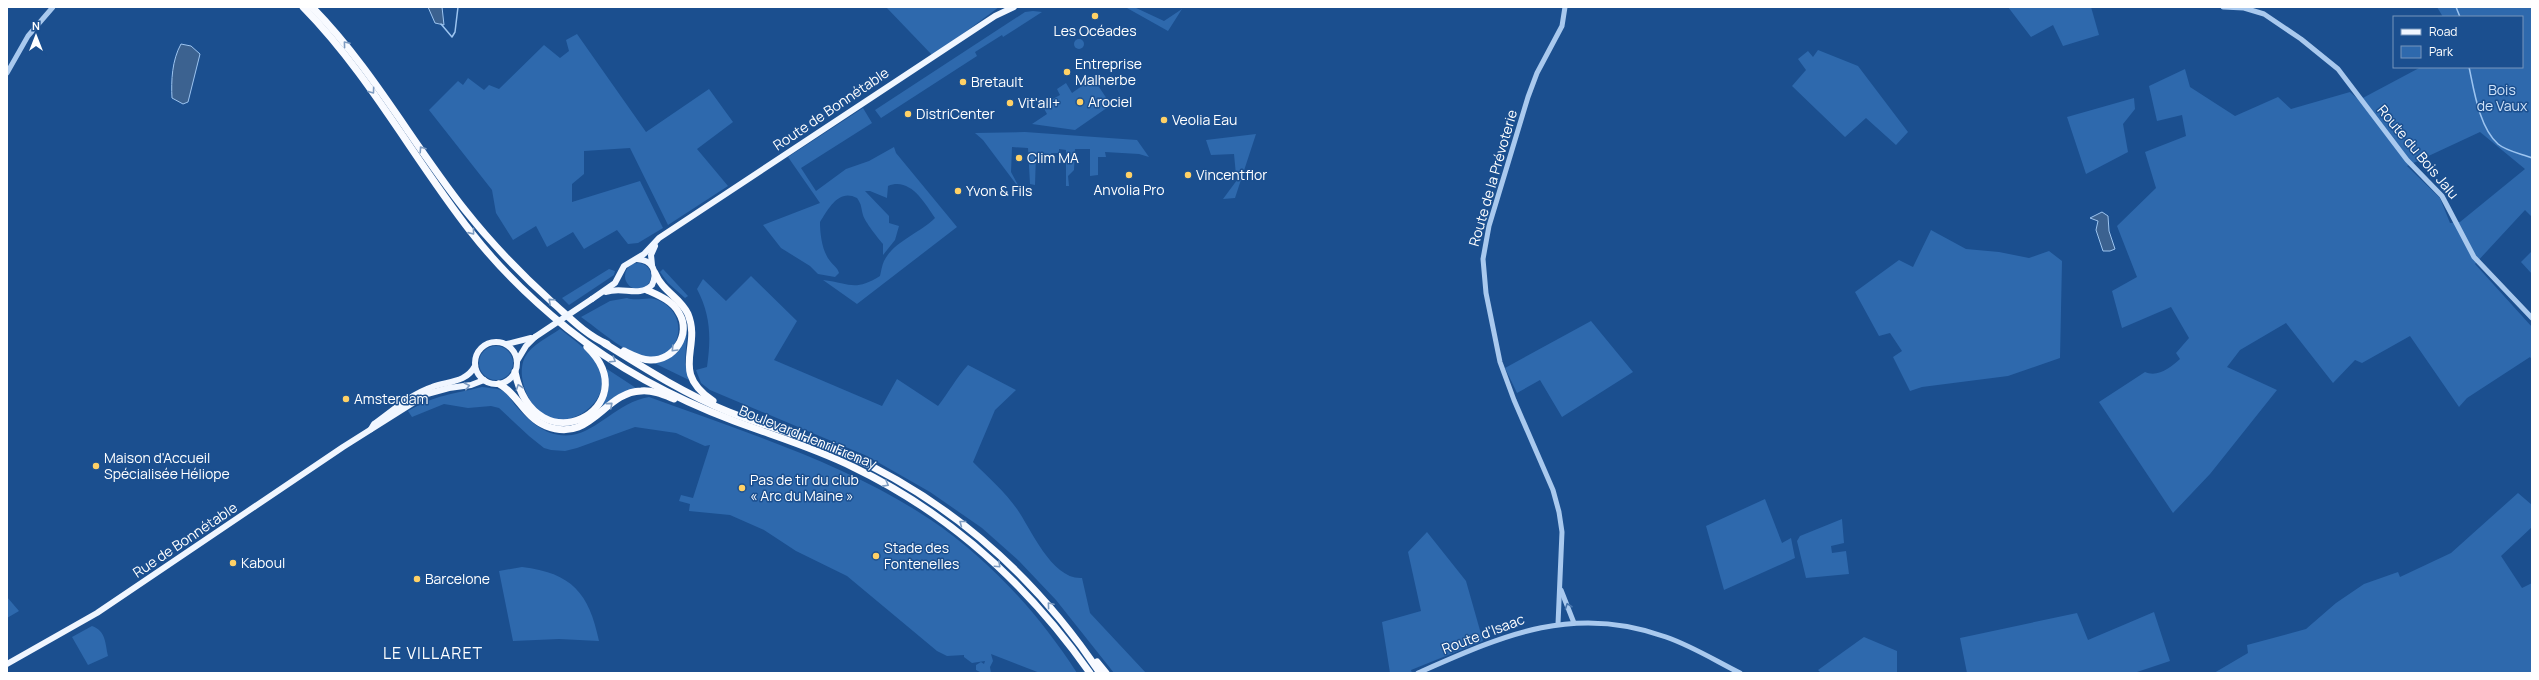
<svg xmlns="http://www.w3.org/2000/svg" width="2539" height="680" font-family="Manrope,sans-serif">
	<rect width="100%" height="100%" fill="#1b4f8f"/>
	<g fill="#2e69ad" fill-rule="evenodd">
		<path d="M886 7H999L933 56Z"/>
		<path d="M1134 7 1164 21 1182 9 1168 31 1127 8Z"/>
		<path d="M2008 7H2091L2099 35 2063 46 2053 25 2031 37Z"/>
		<path d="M2437 7H2532V217L2525 210 2475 264 2532 327V360L2530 357 2467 398 2459 407 2410 336 2362 363 2355 360 2333 383 2286 323 2240 350 2227 367 2277 390 2210 474 2173 513 2099 402 2145 372C2158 378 2171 367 2180 359L2176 353 2189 338 2171 307 2122 328 2112 291 2137 277 2117 226 2156 188 2145 152 2186 136 2182 115 2157 121 2149 86 2185 69 2190 87 2235 116 2278 97 2291 109 2350 92 2359 100 2421 67H2522V17H2443ZM2480 132 2525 169 2460 222 2450 223 2440 198 2407 166Z"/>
		<path d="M1033 11 1042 12 1003 37 1002 35 975 52 977 56 881 118 875 110 1025 12Z"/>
		<path d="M577 34 646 132 709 89 733 122 697 149 728 186 668 225 630 148 584 151V174L572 184V202L640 181 663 228 638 243 628 244 617 230 584 249 573 232 547 247 536 226 513 240 496 213 492 190 429 110 458 81 463 85 468 78 484 90 489 85 499 89 544 45 560 58 569 51 566 40Z"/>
		<circle cx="1079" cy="44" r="5"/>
		<path d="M1818 50 1858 66 1908 132 1896 145 1866 118 1845 137 1792 86 1806 70 1798 59 1808 51 1813 57Z"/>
		<path d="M1093 78 1111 105 1075 130 1032 124 1047 114 1042 105 1060 95 1057 89 1066 83 1072 93Z"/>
		<path d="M2134 98 2135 109 2123 124 2128 152 2086 174 2067 117Z"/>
		<path d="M863 108 872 123 801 168 816 191 846 169 869 161 894 147 896 153 957 227 857 304 823 280C850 283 854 292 880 276 881 272 882 265 884 261 893 242 920 233 935 218 924 202 910 177 888 186L887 198 870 191H865L889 216V223L899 226 895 240 883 255V244C878 238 865 222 863 215 861 208 862 205 857 198 839 188 828 209 820 222 820 234 822 251 830 261 834 266 837 267 839 273L835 277 818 274 810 266 781 248 763 225 820 203 788 157Z"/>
		<path d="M1025 132 1137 140 1149 157 1139 154 1105 152 1106 157H1098V175L1090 176V149H1075L1074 170 1068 176 1069 186H1066V150L1059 149V153H1051V157L1043 156V153H1036L1035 185 1030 184 1028 148 1012 147 1011 172 1018 185 1016 184 983 140 975 133Z"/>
		<path d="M1256 134 1235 198 1223 199 1240 176 1236 175 1234 154 1211 155 1206 140Z"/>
		<path d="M1931 230 1966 249 1999 252 2029 258 2049 251 2062 261 2060 358 2008 376 1922 387 1910 391 1893 357 1902 351 1890 333 1879 336 1855 292 1899 260 1913 267Z"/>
		<path d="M2532 251V274L2521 262Z"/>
		<circle cx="638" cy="276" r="13"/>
		<path d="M609 269 615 271 614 275 569 305 562 298Z"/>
		<path d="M663 269 688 296 685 298 668 283 660 272Z"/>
		<path d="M751 276 797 321 774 360 882 406 897 379 938 406C949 392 956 378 968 365L1016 390 995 410 973 462C988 477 1005 492 1017 509 1031 529 1052 580 1082 578L1090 613 1146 673H1114L1056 600 1019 561 982 528 930 492 867 456 710 390 701 383 696 370 707 367C711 338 711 316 697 289L703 279 726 301Z"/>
		<path d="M627 298C638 302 649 295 660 301 693 317 678 366 643 357 624 352 597 328 581 317L610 301Z"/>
		<path d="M1591 321 1633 372 1562 417 1540 380 1517 393 1505 368Z"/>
		<path d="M560 329C574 340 593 353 600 370 610 396 584 420 559 420 533 420 514 378 525 357 531 345 549 337 560 329Z"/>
		<path d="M687 332 685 363 689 380 654 363 679 349Z"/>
		<circle cx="496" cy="363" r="17"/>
		<path d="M607 369 636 388 620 394 605 407 602 405 608 391Z"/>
		<path d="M482 387C488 388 495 388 501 390 508 393 511 400 515 405 531 423 547 438 572 435 598 431 618 402 649 397 744 432 846 463 931 520 990 560 1039 614 1077 673H1040L991 654 993 661 990 667 991 673H982L976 670V665L981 662 984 664 985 661 972 663 964 657V655L947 656 937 651 847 576 796 551 764 530 730 515 689 511 690 504 679 501 681 495 693 498 710 445 705 446 676 433 635 427 577 448 565 451 551 450 544 448 529 436 499 408 491 406 468 408 444 404 412 417 408 411C435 395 453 394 482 387Z"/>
		<path d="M2518 493 2532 505V527L2501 556 2522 588 2532 583V673H2214L2248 653 2247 645 2306 629 2336 603 2364 584 2398 572 2400 577 2451 553Z"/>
		<path d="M1765 499 1782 543 1791 538 1795 558 1724 590 1706 526Z"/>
		<path d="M1842 519 1844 543 1831 546 1832 553 1846 551 1849 574 1806 578 1797 541 1800 536Z"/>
		<path d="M1427 532 1466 581 1483 641 1411 670 1412 673H1390L1382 622 1421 611 1408 552Z"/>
		<path d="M522 567C572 573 589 593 599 641L559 639 513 641 499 571Z"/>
		<path d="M7 597 19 611 7 618Z"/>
		<path d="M2154 612 2170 661 2134 673H1967L1960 638 2077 613 2088 640Z"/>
		<path d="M92 626C106 631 105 643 108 656L88 665 72 637Z"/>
		<path d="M1864 637 1897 651V673H1821L1818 670Z"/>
	</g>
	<g fill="#3c6290" stroke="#9cc4f0">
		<path d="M428 7H442L444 25 435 23Z"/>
		<path d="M181 44 191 46 200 54 188 102 183 104 172 98C171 81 172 60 181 44Z"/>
		<path d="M2102 212 2108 216 2109 231 2115 249 2110 251H2103L2096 230 2098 221 2090 218Z"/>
	</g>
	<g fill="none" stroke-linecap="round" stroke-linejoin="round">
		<g stroke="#9cc4f0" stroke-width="1.5">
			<path d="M2456 7 2460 17"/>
			<path d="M441 24 452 37 455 32 458 7"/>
			<path d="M2469 67C2474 90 2479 127 2498 144 2506 151 2522 154 2532 158"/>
		</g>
		<g stroke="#a9c9ee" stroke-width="5">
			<path d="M2223 7 2244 8 2264 14 2301 39 2338 69 2407 160 2442 196 2474 257 2532 318"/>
			<path d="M7 73 28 36 53 7"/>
			<path d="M1561 590 1574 623"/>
			<path d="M1558 624 1562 532 1559 512 1553 490 1514 400 1500 362 1486 293 1483 259 1489 226 1528 97 1537 73 1562 26 1565 7"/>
			<path d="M1418 673C1502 636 1573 603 1666 637 1692 646 1716 661 1740 673"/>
		</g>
		<g stroke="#f0f6ff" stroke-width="6">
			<path d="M652 265 651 255 655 246"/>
			<path d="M606 292C623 286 639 298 652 285 658 272 653 260 637 259"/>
			<path d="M592 299 615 283 624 266 644 254 659 238 995 16 1014 7"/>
			<circle cx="496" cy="363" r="21"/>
			<path d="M507 344 531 338"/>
			<path d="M517 361 526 346 535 337"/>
			<path d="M371 429 374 424C392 411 411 394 432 387 448 381 466 383 475 366"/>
			<path d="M7 664 97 613 343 447 427 394 449 388 471 385 484 380"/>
		</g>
		<g stroke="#f8faff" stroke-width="7">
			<path d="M303 7C369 74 413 158 471 232 499 268 532 300 568 329 617 368 676 399 734 421 774 436 815 448 853 467 951 514 1028 585 1090 673"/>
			<path d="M312 7C372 68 412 143 465 210 491 243 521 274 552 302 569 317 586 335 607 344"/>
			<path d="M655 273C663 292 680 297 688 314 702 348 669 371 713 401"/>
			<path d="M604 343C644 368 685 394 729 412 767 427 808 437 844 453 951 501 1035 576 1100 673"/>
			<path d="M624 351C632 355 641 360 650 360 674 361 692 334 679 313 673 301 658 295 647 290"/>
			<path d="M515 372C535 469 649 407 587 347"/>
			<path d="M499 384C518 394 524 417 546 426 591 444 604 392 641 391 653 390 664 395 674 399"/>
			<path d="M1097 662 1106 673"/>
		</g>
		<path stroke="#f0f6ff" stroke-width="6" d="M535 337 592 299"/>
	</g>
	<defs><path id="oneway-chevron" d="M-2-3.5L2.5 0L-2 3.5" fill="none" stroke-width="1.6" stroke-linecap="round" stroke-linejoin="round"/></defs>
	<g stroke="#7e9cc1">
		<use href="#oneway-chevron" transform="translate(346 44) rotate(-130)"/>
		<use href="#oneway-chevron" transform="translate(372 91) rotate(54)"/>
		<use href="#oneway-chevron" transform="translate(422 149) rotate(-124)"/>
		<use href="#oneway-chevron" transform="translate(472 232) rotate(51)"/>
		<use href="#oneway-chevron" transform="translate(551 301) rotate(-138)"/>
		<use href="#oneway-chevron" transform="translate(674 349) rotate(134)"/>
		<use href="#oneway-chevron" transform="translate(613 360) rotate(32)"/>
		<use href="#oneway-chevron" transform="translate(519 387) rotate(-109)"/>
		<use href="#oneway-chevron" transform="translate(610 405) rotate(-41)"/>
		<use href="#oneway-chevron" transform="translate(886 484) rotate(29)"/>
		<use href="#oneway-chevron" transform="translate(962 523) rotate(-142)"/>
		<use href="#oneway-chevron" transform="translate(998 565) rotate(43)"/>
		<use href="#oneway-chevron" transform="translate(1050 605) rotate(-130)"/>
	</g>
	<use stroke="#7b9ac1" href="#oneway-chevron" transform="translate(467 386) rotate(-13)"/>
	<use stroke="#4674ac" href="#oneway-chevron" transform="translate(1568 606) rotate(-109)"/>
	<g fill="#ffd166" stroke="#1b4f8f" stroke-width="1.5">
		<circle cx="1095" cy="16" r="4"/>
		<circle cx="1067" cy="72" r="4"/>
		<circle cx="963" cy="82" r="4"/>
		<circle cx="1080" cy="102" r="4"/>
		<circle cx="1010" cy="103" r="4"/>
		<circle cx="908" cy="114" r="4"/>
		<circle cx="1164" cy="120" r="4"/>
		<circle cx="1019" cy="158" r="4"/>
		<circle cx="1129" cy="175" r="4"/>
		<circle cx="1188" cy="175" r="4"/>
		<circle cx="958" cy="191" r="4"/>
		<circle cx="346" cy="399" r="4"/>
		<circle cx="96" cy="466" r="4"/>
		<circle cx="742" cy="488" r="4"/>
		<circle cx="876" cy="556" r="4"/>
		<circle cx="233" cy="563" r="4"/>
		<circle cx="417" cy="579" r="4"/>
	</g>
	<g text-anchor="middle" stroke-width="3" stroke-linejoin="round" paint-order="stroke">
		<g font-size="14" fill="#fff" stroke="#1b4f8f" text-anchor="start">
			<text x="1095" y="36" text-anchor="middle">Les Océades</text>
			<text x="1075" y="69">Entreprise<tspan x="1075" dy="16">Malherbe</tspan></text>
			<text x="971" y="87">Bretault</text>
			<text x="1088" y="107">Arociel</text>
			<text x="1018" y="108">Vit'all+</text>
			<text x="916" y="119">DistriCenter</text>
			<text x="1172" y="125">Veolia Eau</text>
			<text x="1027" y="163">Clim MA</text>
			<text x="1196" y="180">Vincentflor</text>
			<text x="1129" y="195" text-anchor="middle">Anvolia Pro</text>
			<text x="966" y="196">Yvon &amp; Fils</text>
			<text x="354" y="404">Amsterdam</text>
			<text x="104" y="463">Maison d'Accueil<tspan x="104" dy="16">Spécialisée Héliope</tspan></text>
			<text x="750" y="485">Pas de tir du club<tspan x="750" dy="16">« Arc du Maine »</tspan></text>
			<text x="884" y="553">Stade des<tspan x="884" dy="16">Fontenelles</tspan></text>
			<text x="241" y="568">Kaboul</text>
			<text x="425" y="584">Barcelone</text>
		</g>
		<g font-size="14" fill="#cfe3fa" stroke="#1b4f8f">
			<text x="2502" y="95">Bois<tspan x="2502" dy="16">de Vaux</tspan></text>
		</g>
		<g font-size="14" fill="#fff" stroke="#1b4f8f">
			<text transform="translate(831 109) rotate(-34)" y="5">Route de Bonnétable</text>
			<text transform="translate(2418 152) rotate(50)" y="5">Route du Bois Jalu</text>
			<text transform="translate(1493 178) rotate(-74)" y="5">Route de la Prévoterie</text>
			<text transform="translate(808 437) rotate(22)" y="5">Boulevard Henri Frenay</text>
			<text transform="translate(185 540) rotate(-34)" y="5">Rue de Bonnétable</text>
			<text transform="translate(1483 634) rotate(-21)" y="5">Route d'Isaac</text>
		</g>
		<g font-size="16" letter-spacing="1" fill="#fff" stroke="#1b4f8f">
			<text x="433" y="659">LE VILLARET</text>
		</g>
	</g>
	<rect width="2539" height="680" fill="none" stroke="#ffffff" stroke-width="16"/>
	<rect x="2393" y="16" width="130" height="52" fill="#1b4f8f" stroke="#7695bc"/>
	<rect x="2401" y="29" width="20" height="6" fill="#f0f6ff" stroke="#7695bc"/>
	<text x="2429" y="36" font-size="12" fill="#ffffff">Road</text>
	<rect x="2401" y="46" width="20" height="12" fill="#2e69ad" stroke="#7695bc"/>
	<text x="2429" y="56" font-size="12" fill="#ffffff">Park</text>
	<g transform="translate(36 36)" stroke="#1b4f8f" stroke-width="3" paint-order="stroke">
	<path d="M0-3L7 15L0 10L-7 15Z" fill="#ffffff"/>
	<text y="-6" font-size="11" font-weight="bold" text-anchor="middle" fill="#ffffff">N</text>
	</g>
</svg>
